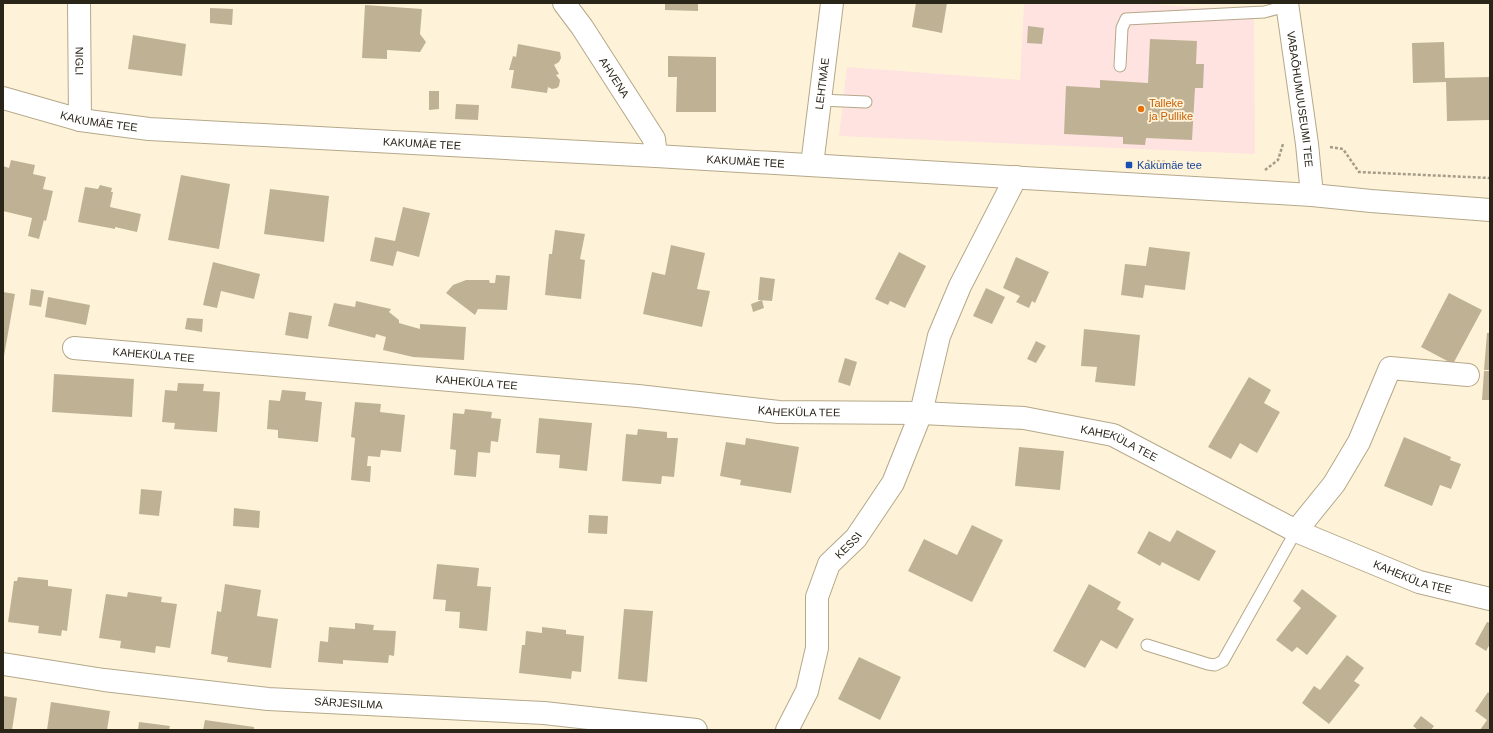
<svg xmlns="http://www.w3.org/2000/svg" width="1493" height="733" font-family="Arial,sans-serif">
	<rect width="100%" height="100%" fill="#fef3d9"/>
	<path fill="#fee3e0" d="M1024 3H1142L1201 8 1254 6 1255 154 839 136 847 67 1020 80Z"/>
	<g fill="#bfb294">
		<path d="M665 3H698V11L665 10Z"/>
		<path d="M916 3H947L942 33 912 27Z"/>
		<path d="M365 5 422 9 420 34 426 42 420 52 387 50V59L362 58Z"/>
		<path d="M210 8 233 9 232 25 210 23Z"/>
		<path d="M1028 26 1044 28 1042 44 1027 43Z"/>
		<path d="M133 35 186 44 182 76 128 69Z"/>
		<path d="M1150 39 1197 41 1196 64H1204L1203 88H1195L1192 140 1146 138 1145 145 1123 144V137L1064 134 1066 86 1100 88V80L1148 83Z"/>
		<path d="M1444 42 1445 78 1490 77V120L1447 121 1446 82 1413 83 1412 43Z"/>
		<path d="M518 44 560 52 561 58 559 62 554 65 559 74 556 75 560 80 559 86 557 88 552 89 548 87 547 93 511 88 514 70H509L513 56 516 57Z"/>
		<path d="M668 56 716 57V112H676L677 77H668Z"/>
		<path d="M429 91H439V109L429 110Z"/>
		<path d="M456 104 479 105 478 120 455 119Z"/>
		<path d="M11 160 35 165 33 174 46 177 43 189 53 191 46 221 44 220 39 239 28 236 32 218 3 211V166L9 168Z"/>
		<path d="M181 175 230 184 219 249 168 240Z"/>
		<path d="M100 185 112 188 111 192H113L110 207 141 214 137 232 115 227V229L78 222 85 187 98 189Z"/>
		<path d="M270 189 329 196 324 242 264 234Z"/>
		<path d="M403 207 430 213 419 257 397 251 393 266 370 261 375 237 395 241Z"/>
		<path d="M555 230 585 234 580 259 585 260 581 299 545 295 549 254H552Z"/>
		<path d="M671 245 705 253 697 289 710 291 702 327 643 314 652 272 665 275Z"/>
		<path d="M1149 247 1190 252 1185 290 1145 285 1143 298 1121 295 1125 264 1146 266Z"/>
		<path d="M899 252 926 266 905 308 890 301 888 305 875 299Z"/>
		<path d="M1016 257 1049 272 1035 303 1032 301 1029 308 1016 302 1020 296 1003 288Z"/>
		<path d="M213 262 260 274 254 299 221 291 217 308 203 305Z"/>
		<path d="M496 275 510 276 507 310 478 309 475 315 446 293 453 285 466 280H489L490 283H495Z"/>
		<path d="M760 277 775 279 772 301 758 300Z"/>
		<path d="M986 288 1005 297 992 324 973 316Z"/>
		<path d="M31 289 44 291 41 307 29 305Z"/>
		<path d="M3 292 15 294 4 356H3Z"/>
		<path d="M1449 293 1482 310 1453 364 1421 347Z"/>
		<path d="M48 297 90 305 86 325 45 317Z"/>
		<path d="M762 300 764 308 753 312 751 304Z"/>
		<path d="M356 301 391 309 389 312 399 320V323L420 329V324L466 327 464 360 413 357 383 350 386 337 376 334 375 338 328 326 334 303 355 307Z"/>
		<path d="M289 312 312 316 308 339 285 335Z"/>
		<path d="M187 318 203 319 202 332 185 329Z"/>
		<path d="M1084 329 1140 335 1135 386 1095 382 1097 367 1081 366Z"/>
		<path d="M1487 333H1490V370H1484Z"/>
		<path d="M1036 341 1046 346 1036 363 1027 359Z"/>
		<path d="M845 358 857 362 850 386 838 382Z"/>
		<path d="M1484 371H1490V400H1482Z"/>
		<path d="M54 374 134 379 132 417 52 412Z"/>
		<path d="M1249 377 1271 390 1264 403 1280 412 1257 453 1240 443 1231 459 1208 447Z"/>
		<path d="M178 383 204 384 203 391 220 392 217 432 174 429 175 423 162 422 165 390 177 391Z"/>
		<path d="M282 390 306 392 305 400 322 402 318 442 278 438V430L267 429 269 400 280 401Z"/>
		<path d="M355 402 381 404 380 412 405 415 401 452 381 450 380 457 368 456 367 466H371L370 482 351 480 355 438 351 437Z"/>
		<path d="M465 409 492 412 491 418 501 419 498 442 491 441 490 453 478 452 476 477 454 475 456 450 450 449 453 413 464 414Z"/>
		<path d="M539 418 592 423 587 471 559 468 560 455 536 453Z"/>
		<path d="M638 429 667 432V438H678L674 477 662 476 661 484 622 481 626 434 637 435Z"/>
		<path d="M1404 437 1451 457 1450 460 1461 464 1451 489 1440 485 1432 506 1384 486Z"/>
		<path d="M746 438 799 447 791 493 740 485 741 480 720 476 726 442 745 445Z"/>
		<path d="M1019 447 1064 451 1060 490 1015 486Z"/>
		<path d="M141 489 162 491 159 516 139 514Z"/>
		<path d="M234 508 260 511 259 528 233 526Z"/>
		<path d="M589 515 608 516 607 534 588 533Z"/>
		<path d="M972 525 1003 540 972 602 908 571 924 539 957 555Z"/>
		<path d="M1177 530 1216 551 1199 581 1162 562 1160 566 1137 553 1149 531 1170 542Z"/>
		<path d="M437 564 479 568 477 586 491 587 487 631 459 628 460 612 445 611 446 600 433 599Z"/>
		<path d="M18 577 48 580V586L72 589 67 631 62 630 61 636 38 633 39 626 8 622 14 581H17Z"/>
		<path d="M225 584 261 590 257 616 278 619 271 668 227 662 228 657 211 654 217 611 221 612Z"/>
		<path d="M1089 584 1121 602 1117 609 1134 619 1117 649 1101 640 1085 668 1053 651Z"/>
		<path d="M1302 589 1337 616 1307 655 1297 647 1292 652 1276 640 1301 608 1293 601Z"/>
		<path d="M128 592 162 597 161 602 177 604 170 648 156 646 155 653 120 648 121 641 99 638 106 594 127 597Z"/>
		<path d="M624 609 653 611 647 682 618 679Z"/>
		<path d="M1487 622 1490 623V644L1486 651 1475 644Z"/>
		<path d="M355 623 374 625 373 630 396 631 394 656 389 655 388 663 343 660V664L318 662 320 641 328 642 329 627 355 629Z"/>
		<path d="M542 627 566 630V634L584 636 581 672 572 671 571 679 519 673 522 645H525L526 631 542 633Z"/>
		<path d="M1347 655 1364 668 1354 681 1360 685 1329 724 1302 703 1314 686 1320 690Z"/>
		<path d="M859 657 901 677 880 720 838 699Z"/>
		<path d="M1488 692 1490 694V730H1480L1487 720 1475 711Z"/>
		<path d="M3 696 17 698 12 730 3 729Z"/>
		<path d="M51 702 110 711 107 730H47Z"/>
		<path d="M1421 716 1434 726 1431 730H1418L1413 726Z"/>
		<path d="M205 720 254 727V730H203Z"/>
		<path d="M139 722 170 726 169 730H138Z"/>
	</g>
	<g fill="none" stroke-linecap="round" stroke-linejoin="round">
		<g stroke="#b5a88a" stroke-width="13">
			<g id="lane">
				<path d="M1120 66 1122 28 1126 19 1264 12 1287 6"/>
				<path d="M820 100 866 102"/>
				<path d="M1147 645 1208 664 1215 665 1223 661 1296 531"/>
			</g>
		</g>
		<g stroke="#b5a88a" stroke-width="24">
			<g id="street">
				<path id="s1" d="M79 3 80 120"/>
				<path id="s2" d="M564 3 582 27 654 139 656 156"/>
				<path id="s3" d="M812 165 832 3"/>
				<path id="s4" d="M74 348 638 396 779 412 921 413 1024 418 1113 435 1296 531 1419 582 1490 599"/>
				<path d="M1296 531 1334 484 1359 442 1390 368 1468 375"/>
				<path id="s5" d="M3 664 104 680 268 699 544 713 696 730"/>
				<path id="s6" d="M787 730 807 691 817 648V597L829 564 856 538 893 483 921 413 939 336 960 286 1016 177"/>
			</g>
		</g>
		<g stroke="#b5a88a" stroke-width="24">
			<g id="secondary">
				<path id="s7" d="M1287 3 1307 144 1312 195"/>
				<path id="s8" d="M3 98 80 120 149 129 656 156 1312 195 1371 201 1490 210"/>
			</g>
		</g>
		<g stroke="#a69d89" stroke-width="2.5" stroke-dasharray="3 2" stroke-linecap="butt">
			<path d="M1330 147 1343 149 1359 172 1490 178"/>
			<path d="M1147 161 1166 162"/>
			<path d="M1265 170 1278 160 1283 144"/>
		</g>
		<use href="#lane" stroke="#fff" stroke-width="11"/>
		<use href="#street" stroke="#fff" stroke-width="22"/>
		<use href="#secondary" stroke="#fff" stroke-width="22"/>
	</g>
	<circle fill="#e8710a" stroke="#fef3d9" stroke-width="1.5" cx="1141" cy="109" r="4"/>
	<rect fill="#1a4fb4" stroke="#fef3d9" stroke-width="1.5" x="1125" y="161" width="8" height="8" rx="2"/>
	<g text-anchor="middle" stroke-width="3.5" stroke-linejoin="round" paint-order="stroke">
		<g font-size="11" fill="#2a2519" stroke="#fef3d9">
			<text dy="4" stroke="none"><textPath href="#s1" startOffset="58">NIGLI</textPath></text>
			<text dy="4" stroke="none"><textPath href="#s2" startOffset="90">AHVENA</textPath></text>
			<text dy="4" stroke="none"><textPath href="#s3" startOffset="82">LEHTMÄE</textPath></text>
			<text dy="4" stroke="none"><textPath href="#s7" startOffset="97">VABAÕHUMUUSEUMI TEE</textPath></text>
			<text dy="4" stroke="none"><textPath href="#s8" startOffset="99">KAKUMÄE TEE</textPath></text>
			<text dy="4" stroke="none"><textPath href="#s8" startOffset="423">KAKUMÄE TEE</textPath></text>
			<text dy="4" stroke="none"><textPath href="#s8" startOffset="747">KAKUMÄE TEE</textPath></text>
			<text dy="4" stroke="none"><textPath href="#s4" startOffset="80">KAHEKÜLA TEE</textPath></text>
			<text dy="4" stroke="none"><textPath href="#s4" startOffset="404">KAHEKÜLA TEE</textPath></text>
			<text dy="4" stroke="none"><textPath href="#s4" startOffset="728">KAHEKÜLA TEE</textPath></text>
			<text dy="4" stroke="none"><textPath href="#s4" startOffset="1052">KAHEKÜLA TEE</textPath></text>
			<text dy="4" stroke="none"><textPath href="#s6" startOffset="201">KESSI</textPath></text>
			<text dy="4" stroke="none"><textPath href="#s4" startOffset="1376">KAHEKÜLA TEE</textPath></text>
			<text dy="4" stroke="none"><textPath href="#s5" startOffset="348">SÄRJESILMA</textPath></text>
		</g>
		<g font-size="11" fill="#c56008" stroke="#fef3d9" text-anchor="start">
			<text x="1149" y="107">Talleke<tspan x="1149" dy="13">ja Pullike</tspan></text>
		</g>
		<g font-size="11" fill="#164399" stroke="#fef3d9" text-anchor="start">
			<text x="1137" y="169">Kakumäe tee</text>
		</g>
	</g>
	<rect width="1493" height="733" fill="none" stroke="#2a2519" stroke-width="8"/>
</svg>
